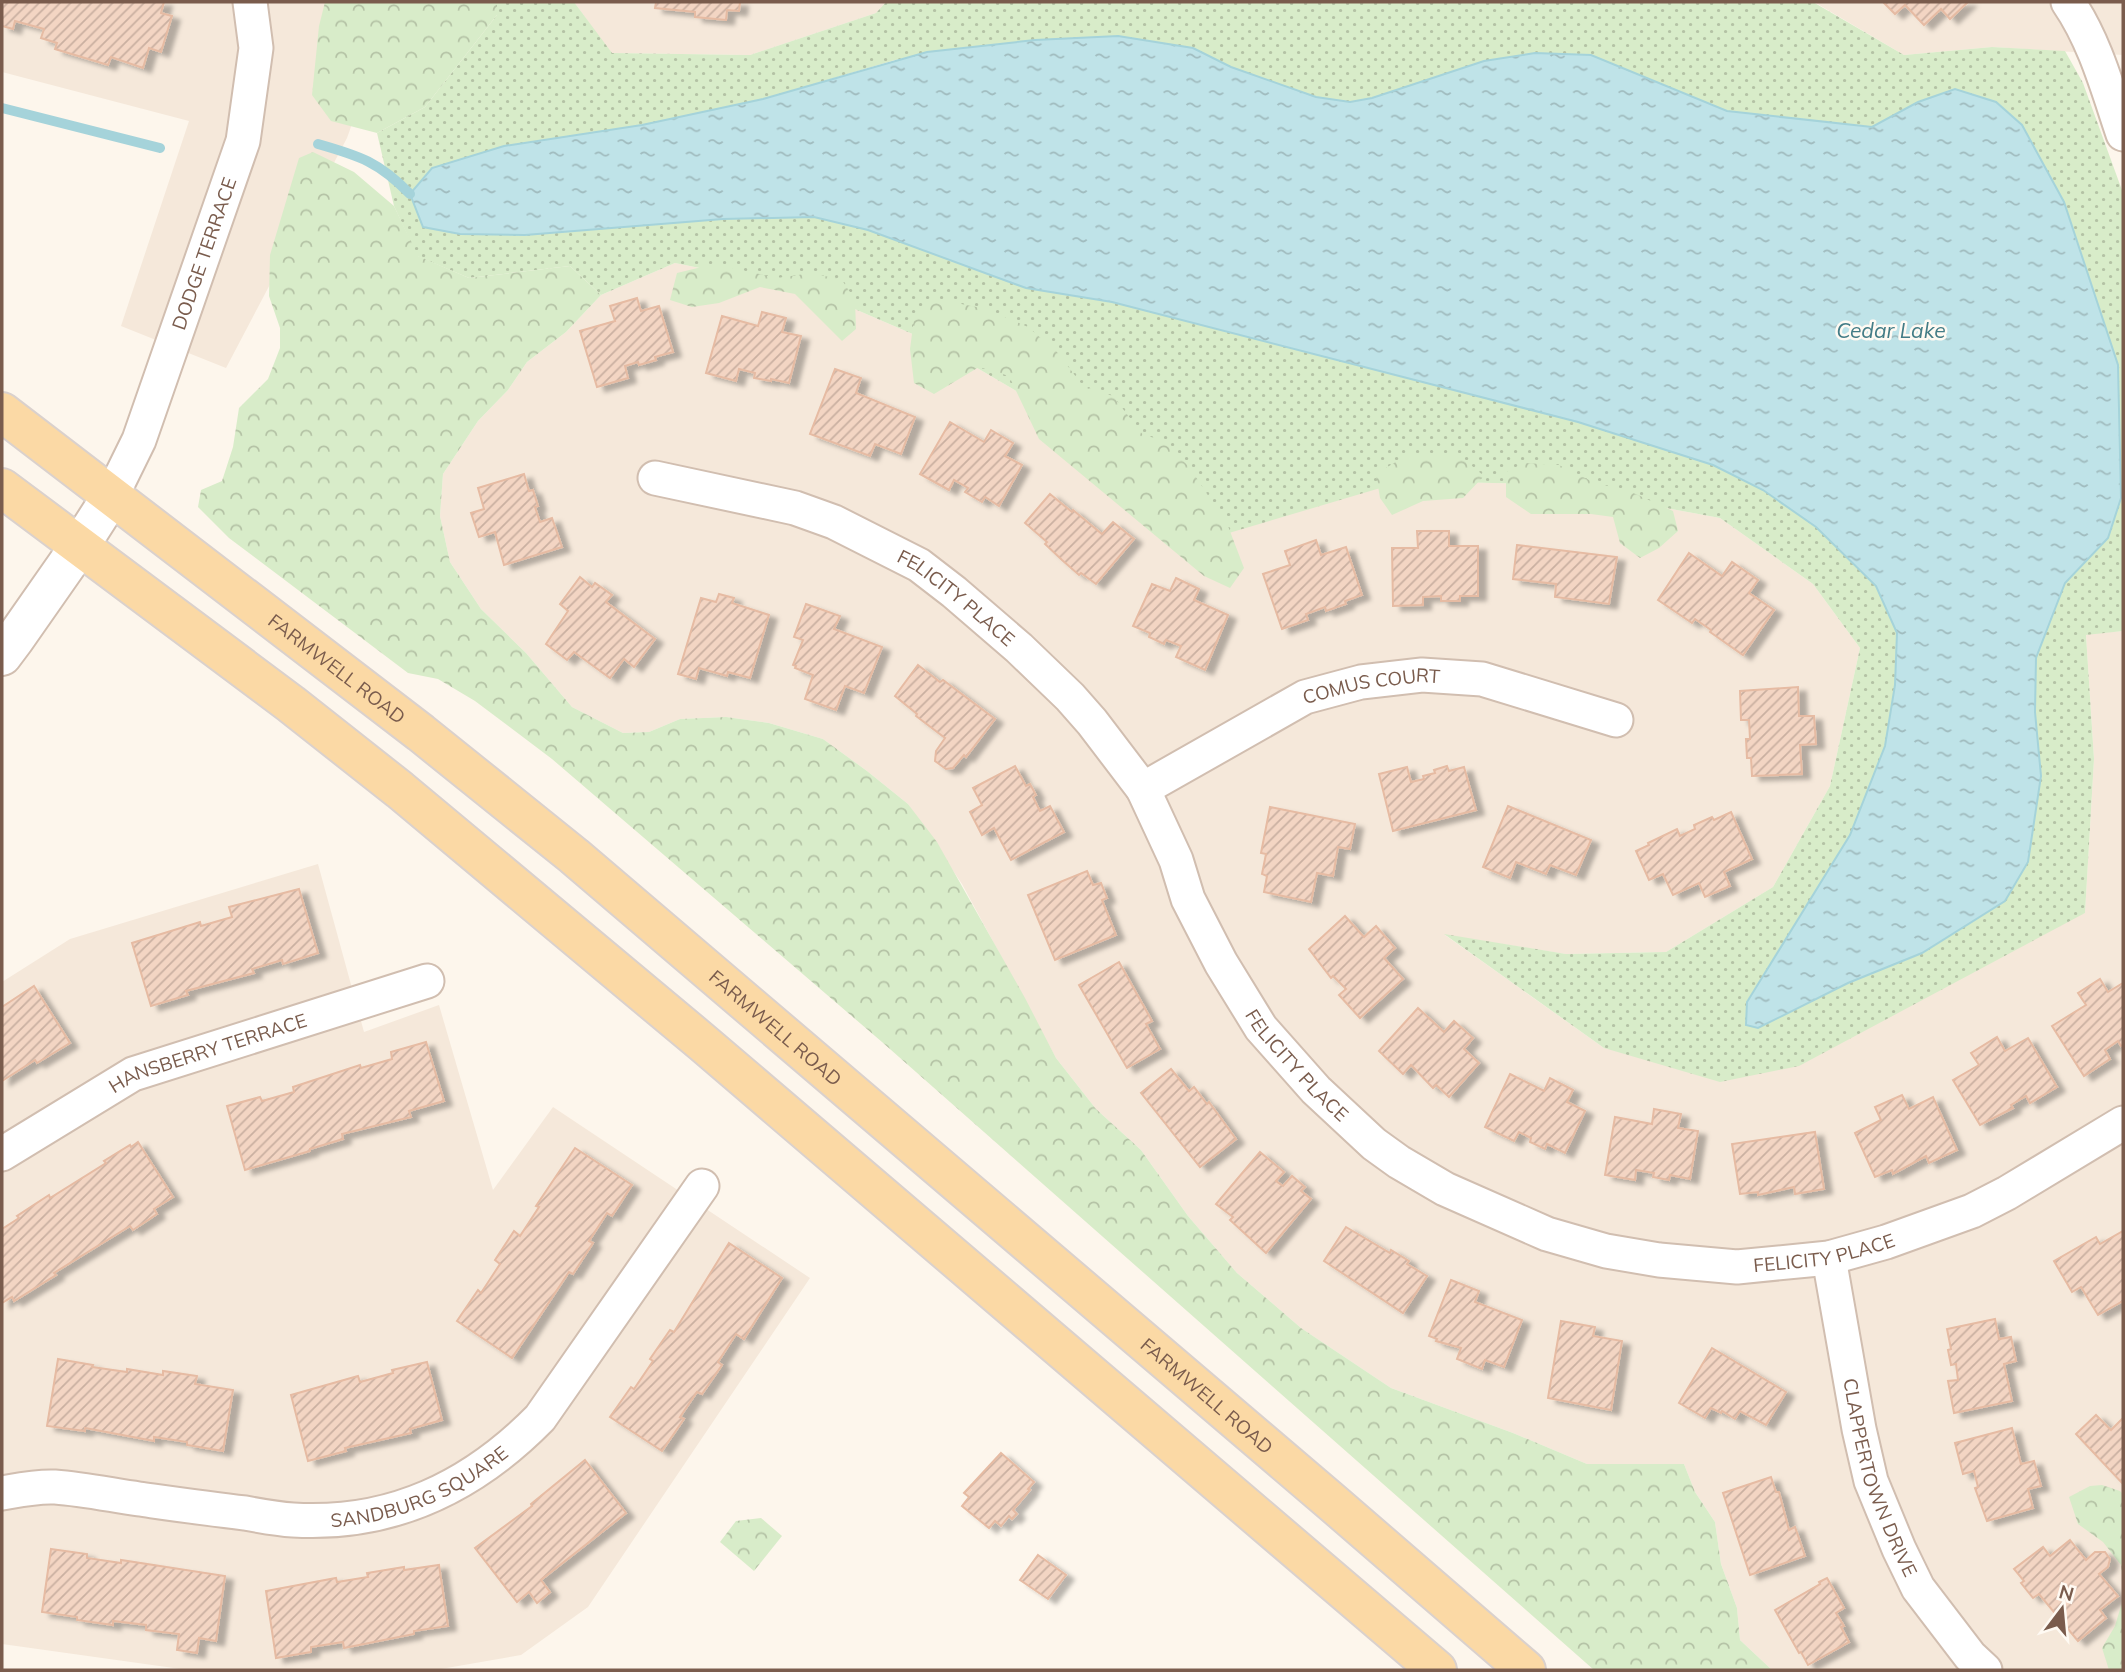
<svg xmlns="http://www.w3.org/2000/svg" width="2125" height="1672" font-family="Mulish,sans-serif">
	<defs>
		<pattern id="grass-dots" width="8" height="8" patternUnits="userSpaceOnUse" patternTransform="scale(1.75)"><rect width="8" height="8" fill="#d8ecc9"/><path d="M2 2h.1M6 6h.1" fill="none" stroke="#b4c2a5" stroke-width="1.8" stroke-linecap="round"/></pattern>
		<pattern id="forest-crowns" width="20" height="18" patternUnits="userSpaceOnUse" patternTransform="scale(1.75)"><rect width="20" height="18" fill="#d8ecc9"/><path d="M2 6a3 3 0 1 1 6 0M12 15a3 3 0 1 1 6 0" fill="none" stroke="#b4c2a5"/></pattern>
		<pattern id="water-ripples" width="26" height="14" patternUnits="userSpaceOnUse" patternTransform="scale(1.75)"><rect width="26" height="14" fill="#bfe3e8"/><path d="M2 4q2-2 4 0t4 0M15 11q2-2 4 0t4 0" fill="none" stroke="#a0bbbe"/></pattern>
		<pattern id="building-hatch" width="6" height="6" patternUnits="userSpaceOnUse" patternTransform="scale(1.75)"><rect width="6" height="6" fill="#f3d5c3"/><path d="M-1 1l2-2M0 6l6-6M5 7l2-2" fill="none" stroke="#cab0a1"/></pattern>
		<filter id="shadow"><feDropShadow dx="8" dy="4.5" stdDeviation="2" flood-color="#0004"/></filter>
	</defs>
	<rect width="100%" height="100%" fill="#fdf6ec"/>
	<g fill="#f5e8da">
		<path d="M2 2H395L347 138 226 368 121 326 189 121 2 72Z"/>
		<path d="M574 2H886L876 13 750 55 611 53Z"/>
		<path d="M1814 2H2123V55L1992 47 1904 55Z"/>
		<path d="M675 263 813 291 938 345 1076 426 1404 481 1536 484 1720 518 1813 584 1860 648 1830 786 1773 887 1666 952 1566 954 1445 935 1604 1048 2085 913 2094 759 2086 634 2123 631V1670H1772L1740 1640 1737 1608 1721 1564 1715 1522 1695 1492 1684 1464H1587L1513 1433 1391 1388 1301 1328 1237 1273 1188 1216 1141 1150 1096 1109 1056 1058 962 884 908 804 867 771 823 739 769 723 726 717 680 719 649 732 623 733 572 707 526 653 481 609 450 562 440 516 443 474 478 421 508 390 527 362 566 332 601 295Z"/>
		<path d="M318 864 364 1032 439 1005 493 1190 553 1107 810 1278 588 1607 521 1655 435 1670H188L2 1644V982L70 939Z"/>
	</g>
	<path fill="url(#grass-dots)" fill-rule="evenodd" d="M497 2H574L612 53 750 55 876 13 886 2H1813L1904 55 1992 47 2065 51 2083 83 2123 193V631L2086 635 2094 759 2085 913 1799 1066 1720 1082 1604 1048 1444 934 1566 954 1666 952 1773 887 1830 786 1860 648 1813 584 1720 518 1536 484 1404 481 1212 538 1076 426 938 345 813 291 675 263 601 295 570 266 469 278 417 256 394 206 377 133 425 107 497 15ZM1118 36 1193 48 1231 67 1316 97 1350 102 1591 55 1727 111 1872 127 1918 102 2064 202 2118 366 2121 498 2108 538 2065 583 2036 658 2035 712 2005 901 1923 953 1747 1025V1001L1850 835 1885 746 1895 685 1897 633 1877 586 1816 527 1763 490 1713 465 1578 422 1112 302 1026 288 868 230 814 217 723 219 525 235 460 234 642 125 763 99 895 60 1035 40Z"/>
	<g fill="url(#forest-crowns)">
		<path d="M325 2H497V15L425 107 377 133 331 121 312 95 319 26Z"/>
		<path d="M313 152 354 172 394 206 418 256 469 278 570 266 601 295 566 332 527 362 508 390 478 421 443 474 440 516 450 562 481 609 526 653 572 707 623 733 649 732 680 719 726 717 769 723 823 739 867 771 908 804 937 842 1025 998 1056 1058 1096 1109 1141 1150 1188 1216 1237 1273 1301 1328 1391 1388 1513 1433 1587 1464H1684L1695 1492 1715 1522 1721 1564 1737 1608 1740 1640 1772 1670H1594L882 1042 552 759 475 701 438 679 408 673 229 538 198 507 201 490 222 481 233 447 239 408 268 379 280 348V328L269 296 270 255 299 158Z"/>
		<path d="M714 264 777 278 812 273 842 280 855 300 856 329 842 341 795 294 760 287 719 303 692 307 670 300 677 273Z"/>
		<path d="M932 298 986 309 1028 327 1057 352 1083 386 1113 396 1143 435 1163 440 1190 468 1228 526 1244 568 1230 588 1204 576 1039 439 1009 376 979 367 934 394 914 383 910 349 914 319Z"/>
		<path d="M1407 455 1460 456 1484 476 1463 498 1423 501 1392 515 1380 498 1376 474Z"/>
		<path d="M1524 463 1559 465 1595 483 1629 491 1673 511 1678 531 1659 548 1640 558 1620 543 1613 517 1591 514H1531L1506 497V472Z"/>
		<path d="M2102 1485 2120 1491 2123 1494V1583L2121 1565 2103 1542 2078 1524 2069 1497 2090 1486Z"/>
		<path d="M761 1518 782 1536 754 1571 720 1542 736 1521Z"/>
		<path d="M2123 1599V1670H2109L2102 1648 2115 1626Z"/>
	</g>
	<path fill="url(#water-ripples)" stroke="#a5d3da" stroke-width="2" d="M1118 36 1193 48 1231 67 1316 97 1350 102 1372 98 1484 61 1535 53 1591 55 1727 111 1872 127 1918 102 1955 89 1996 102 2022 125 2064 202 2118 365 2121 498 2108 538 2065 583 2036 658 2035 712 2041 776 2028 862 2005 901 1922 953 1848 983 1758 1028 1746 1025 1747 1002 1850 835 1885 746 1895 685 1897 633 1876 586 1816 527 1763 490 1713 465 1578 422 1112 302 1026 288 868 230 814 217 723 219 525 235 460 234 423 227 410 194 432 168 504 146 642 125 763 99 927 52 1035 40Z"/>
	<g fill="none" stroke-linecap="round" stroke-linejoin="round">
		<g stroke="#a5d3da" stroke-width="10">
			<path d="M2 108 160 148"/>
			<path d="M318 144C360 156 379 162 410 194"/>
		</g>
	</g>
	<g fill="url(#building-hatch)" stroke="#e6bba3" stroke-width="2" filter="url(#shadow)">
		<path d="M2 2H164L161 13 172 16 161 52 149 48 143 68 111 57 108 65 55 49 57 43 41 38 44 29 15 21 13 29 2 26Z"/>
		<path d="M656 2H740L739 11 727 10 726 20 695 17V12L655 8Z"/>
		<path d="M1883 2H1968L1950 19 1941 9 1924 25 1905 5 1895 14Z"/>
		<path d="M637 298 641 311 659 306 673 352 655 357 656 360 639 365 638 362 625 366 628 378 597 387 580 331 615 321 610 306Z"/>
		<path d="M762 312 786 318 782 332 801 336 789 383 771 379V381L754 378 755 373 739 369 736 381 706 373 722 316 758 326Z"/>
		<path d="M835 369 861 378 856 393 915 417 901 454 875 444 870 456 810 434Z"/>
		<path d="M950 422 984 442 991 430 1013 443 1005 456 1022 465 999 506 985 497 982 502 965 492 968 488 954 480 949 490 920 474Z"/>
		<path d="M524 474 529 491 533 490 538 506 535 507 540 522 552 518 562 547 504 565 495 532 479 537 471 513 484 509 478 488Z"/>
		<path d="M1050 494 1072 512 1073 510 1102 534 1113 522 1134 539 1096 584 1081 573 1079 575 1062 560 1045 544 1047 542 1025 523Z"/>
		<path d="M1417 531H1449V546H1478V596H1460V601H1441V596L1423 597V605L1393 606 1392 548H1418Z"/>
		<path d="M1316 540 1321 555 1346 547 1362 595 1345 601 1346 604 1326 611 1325 607 1306 614 1308 620 1282 629 1263 574 1290 565 1285 551Z"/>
		<path d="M1517 545 1617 557 1609 604 1555 597 1556 584 1513 579Z"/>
		<path d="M1689 553 1722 576 1732 562 1758 580 1749 593 1774 610 1743 655 1710 632 1711 630 1695 619 1692 623 1658 600Z"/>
		<path d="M580 577 592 587 595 583 612 595 606 602 655 639 634 667 624 659 610 678 574 652 567 660 546 644 568 611 560 604Z"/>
		<path d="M1176 578 1199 589 1194 600 1228 615 1205 670 1176 657 1181 646 1166 640 1164 644 1149 637 1150 633 1133 626 1152 584 1170 591Z"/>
		<path d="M719 594 734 598 732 603 769 615 750 678 728 672 727 676 699 668 696 679 678 674 701 598 716 602Z"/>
		<path d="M806 604 840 616 834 629 882 647 864 693 845 686 836 710 805 699 813 675 795 668 796 666 793 665 803 640 794 637Z"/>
		<path d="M918 665 940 682 943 680 995 719 966 757 964 755 953 768 946 769 935 761 936 751 945 738 916 716 917 714 895 696Z"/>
		<path d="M1798 687 1799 716H1814L1816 744 1800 745 1802 774 1752 776 1751 758H1747L1746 739H1750L1749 720H1741L1740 691Z"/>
		<path d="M1015 766 1026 786 1030 784 1036 795 1033 797 1040 811 1050 806 1064 832 1011 860 994 828 982 835 970 812 982 805 973 788Z"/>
		<path d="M1447 766 1449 771 1464 767 1476 810 1393 831 1379 774 1407 767 1411 782 1424 779 1423 776 1435 773 1434 770Z"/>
		<path d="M1508 806 1591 840 1576 875 1550 865 1546 874 1516 862 1510 878 1483 867Z"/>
		<path d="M1270 807 1355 824 1350 849 1338 847 1333 876 1317 873 1311 902 1264 892 1267 876 1262 874 1266 854 1261 853Z"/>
		<path d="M1731 812 1752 859 1724 872 1730 886 1705 897 1699 883 1673 895 1663 874 1649 880 1636 851 1649 845 1648 843 1677 829 1680 836 1695 829 1694 825 1712 817 1714 820Z"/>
		<path d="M1087 871 1093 885 1101 883 1107 898 1102 900 1116 935 1055 960 1028 895Z"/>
		<path d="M299 889 318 953 283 964 282 960 252 969 254 973 186 991 188 995 151 1006 132 943 200 922 201 926 232 917 229 907Z"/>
		<path d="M1345 916 1364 937 1376 926 1395 948 1384 958 1403 979 1360 1018 1339 995 1346 989 1333 976 1331 978 1309 949Z"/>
		<path d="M1119 962 1152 1021 1146 1024 1160 1049 1127 1068 1079 985Z"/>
		<path d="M2100 979 2108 992 2123 983V1045L2121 1046 2118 1041 2105 1050 2110 1059 2084 1076 2052 1026 2086 1005 2078 993Z"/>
		<path d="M34 986 70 1043 37 1063 35 1060 2 1081V1007Z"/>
		<path d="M1418 1008 1444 1032 1454 1021 1473 1038 1464 1049 1479 1063 1449 1097 1436 1085 1433 1088 1411 1065 1403 1074 1379 1051Z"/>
		<path d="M1997 1037 2005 1051 2028 1038 2057 1087 2030 1103 2026 1096 2011 1105 2013 1108 1980 1125 1953 1080 1979 1065 1971 1053Z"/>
		<path d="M426 1042 444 1101 409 1111 411 1117 342 1134 343 1139 310 1149V1151L245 1170 227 1106 260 1097 262 1101 294 1092 293 1087 360 1065 361 1068 392 1059 391 1052Z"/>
		<path d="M1171 1069 1189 1091 1194 1087 1207 1104 1209 1102 1236 1139 1200 1167 1141 1093Z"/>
		<path d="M1510 1074 1544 1091 1550 1078 1573 1090 1567 1102 1585 1111 1565 1153 1547 1144 1545 1149 1530 1142 1531 1138 1519 1132 1514 1141 1485 1127Z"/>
		<path d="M1902 1095 1909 1109 1933 1097 1957 1150 1929 1163 1926 1156 1893 1174 1892 1170 1875 1177 1855 1133 1881 1120 1875 1107Z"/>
		<path d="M1654 1109 1681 1114 1678 1128 1698 1131 1690 1179 1670 1175 1669 1180 1653 1177 1654 1173 1636 1170 1635 1180 1605 1175 1615 1117 1652 1124Z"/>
		<path d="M1815 1132 1824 1189 1795 1194 1794 1187 1758 1195V1192L1740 1194 1732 1144Z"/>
		<path d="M138 1142 173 1197 154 1209 157 1214 133 1230 130 1226 54 1273 56 1275 14 1301 12 1297 2 1303V1229L19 1218 17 1216 49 1195 50 1198 106 1163 104 1161 130 1145 131 1147Z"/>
		<path d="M575 1148 632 1185 612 1216 607 1213 589 1241 593 1243 573 1274 569 1272 512 1358 457 1321 478 1290 481 1293 500 1264 495 1260 514 1231 520 1236 539 1207 536 1206Z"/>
		<path d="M1260 1152 1284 1172 1276 1181 1283 1186 1292 1176 1305 1187 1301 1191 1311 1199 1266 1253 1230 1220 1233 1217 1216 1204Z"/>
		<path d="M1346 1227 1390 1253 1391 1250 1409 1261 1407 1264 1427 1276 1403 1313 1324 1261Z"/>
		<path d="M2123 1231V1301L2098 1315 2081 1287 2072 1292 2054 1261 2096 1237 2100 1244Z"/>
		<path d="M729 1243 782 1278 744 1339 736 1334 718 1362 722 1365 702 1394 697 1392 680 1417 684 1419 662 1451 610 1417 631 1387 634 1389 653 1361 650 1359 670 1330 674 1332Z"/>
		<path d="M1451 1280 1479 1291 1475 1302 1522 1320 1504 1367 1485 1360 1482 1369 1457 1359 1461 1348 1436 1341 1437 1339 1429 1336Z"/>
		<path d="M1995 1319 1999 1339 2011 1337 2016 1361 2004 1364 2012 1401 1954 1413 1948 1381 1958 1380 1956 1364 1951 1365 1948 1350 1951 1349 1947 1329Z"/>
		<path d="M1561 1321 1595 1327 1593 1336 1622 1341 1611 1410 1548 1398Z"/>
		<path d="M1712 1348 1786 1392 1766 1425 1740 1411 1735 1419 1722 1411 1721 1413 1711 1408 1705 1418 1679 1403Z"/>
		<path d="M58 1359 93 1365 92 1367 127 1372V1369L163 1375V1371L197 1376 195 1384 233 1390 223 1451 187 1445V1442L154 1437V1441L85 1428V1431L47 1426Z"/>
		<path d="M427 1362 442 1420 410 1429 411 1433 345 1448 346 1451 308 1461 291 1395 358 1376 360 1382 393 1373 392 1370Z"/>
		<path d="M2096 1415 2111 1430 2123 1418V1484L2076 1434Z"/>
		<path d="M2012 1428 2021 1464 2034 1461 2041 1486 2028 1489 2033 1508 1987 1521 1975 1488 1978 1487 1974 1471 1963 1474 1955 1443Z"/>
		<path d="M1001 1453 1034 1482 1028 1489 1030 1490 1013 1510 1017 1514 1012 1519 1009 1516 1001 1526 995 1521 989 1528 962 1506 969 1497 964 1493Z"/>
		<path d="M585 1460 626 1513 541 1580 550 1592 537 1603 529 1592 517 1602 475 1548 532 1506 531 1504Z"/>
		<path d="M1771 1477 1776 1492H1779L1789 1530 1795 1527 1805 1556 1750 1575 1723 1493Z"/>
		<path d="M2070 1540 2086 1560 2095 1552H2105L2110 1559 2108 1567 2099 1574 2118 1596 2100 1610 2106 1618 2078 1641 2039 1594 2033 1598 2021 1583 2024 1581 2014 1569 2043 1547 2050 1556Z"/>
		<path d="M51 1549 87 1554V1558L121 1563V1560L225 1576 216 1641 199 1638 197 1653 177 1650 179 1634 146 1630V1625L113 1621V1625L77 1620V1617L42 1612Z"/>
		<path d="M1038 1555 1066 1575 1048 1599 1020 1580Z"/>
		<path d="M439 1565 448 1626 414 1631V1634L344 1648 343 1642 311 1647V1652L276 1658 266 1591 336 1578 337 1582 368 1577 367 1573 404 1567V1570Z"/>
		<path d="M1827 1578 1844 1608 1836 1613 1844 1626 1841 1627 1849 1642 1808 1665 1801 1652 1799 1653 1775 1610 1820 1584 1819 1582Z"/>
	</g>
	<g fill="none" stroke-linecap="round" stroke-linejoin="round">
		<g stroke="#d1beb0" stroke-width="37">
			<g id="minor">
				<path d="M2068 2C2095 41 2108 90 2123 134"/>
				<path id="s1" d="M655 478 795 508 834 522 919 565 954 592 1019 648 1070 697 1092 722 1143 789 1176 860 1188 899 1221 963 1261 1028 1316 1090 1374 1144 1399 1162 1445 1189 1547 1234 1606 1251 1659 1260 1737 1267 1829 1258 1886 1242 1972 1211 2007 1193 2123 1123"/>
				<path id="s2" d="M111 497 139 440 243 141 256 48 250 2"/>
				<path id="s3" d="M1143 789 1305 697 1361 682 1422 675 1482 679 1616 720"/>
				<path id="s4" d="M2 1154 133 1074 427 981"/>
				<path id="s5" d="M1829 1258 1859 1429 1871 1481 1899 1549 1918 1588 1970 1656 1985 1670"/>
				<path id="s6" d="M2 1493C19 1490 37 1486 55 1487 83 1489 111 1495 139 1499 175 1504 210 1509 245 1513 261 1516 277 1519 293 1520 392 1526 472 1487 540 1418L702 1186"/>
			</g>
		</g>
		<g stroke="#d1beb0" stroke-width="42">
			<path id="tertiary" d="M2 656 14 640 79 547 111 497"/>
		</g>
		<g stroke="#dad1cd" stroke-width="42">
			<g id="primary">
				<path id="s7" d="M2 412 421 733 574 856 1334 1504 1526 1670"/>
				<path d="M2 488 291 704 400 790 703 1043 1437 1670"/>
			</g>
		</g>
		<use href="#minor" stroke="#fff" stroke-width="33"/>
		<use href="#tertiary" stroke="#fff" stroke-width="38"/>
		<use href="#primary" stroke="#fbd9a5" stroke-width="38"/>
	</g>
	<g text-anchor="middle" stroke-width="5" stroke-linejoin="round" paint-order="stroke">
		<g font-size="19" fill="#7a5c4d" stroke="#fffaf3">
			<text dy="7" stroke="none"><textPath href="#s2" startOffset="261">DODGE TERRACE</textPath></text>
			<text dy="7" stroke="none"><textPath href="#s1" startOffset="329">FELICITY PLACE</textPath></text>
			<text dy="7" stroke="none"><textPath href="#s7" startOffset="422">FARMWELL ROAD</textPath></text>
			<text dy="7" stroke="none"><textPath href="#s3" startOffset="254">COMUS COURT</textPath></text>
			<text dy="7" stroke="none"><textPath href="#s7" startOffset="989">FARMWELL ROAD</textPath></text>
			<text dy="7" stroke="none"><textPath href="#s4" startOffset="231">HANSBERRY TERRACE</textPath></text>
			<text dy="7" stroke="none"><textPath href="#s1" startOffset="917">FELICITY PLACE</textPath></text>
			<text dy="7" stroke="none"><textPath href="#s1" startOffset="1505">FELICITY PLACE</textPath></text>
			<text dy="7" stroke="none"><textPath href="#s7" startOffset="1556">FARMWELL ROAD</textPath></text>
			<text dy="7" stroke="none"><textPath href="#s5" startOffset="226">CLAPPERTOWN DRIVE</textPath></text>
			<text dy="7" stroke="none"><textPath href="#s6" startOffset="427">SANDBURG SQUARE</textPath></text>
		</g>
		<g font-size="21" font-style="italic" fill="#437c86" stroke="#fffaf3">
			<text x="1891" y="338">Cedar Lake</text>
		</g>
	</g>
	<rect width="2125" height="1672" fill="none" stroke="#7a5c4d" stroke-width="7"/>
	<g transform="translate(2062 1609) rotate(16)" stroke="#fffaf3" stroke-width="5" paint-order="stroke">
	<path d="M0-5L12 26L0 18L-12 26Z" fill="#7a5c4d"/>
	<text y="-10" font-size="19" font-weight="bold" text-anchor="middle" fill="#7a5c4d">N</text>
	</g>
</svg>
